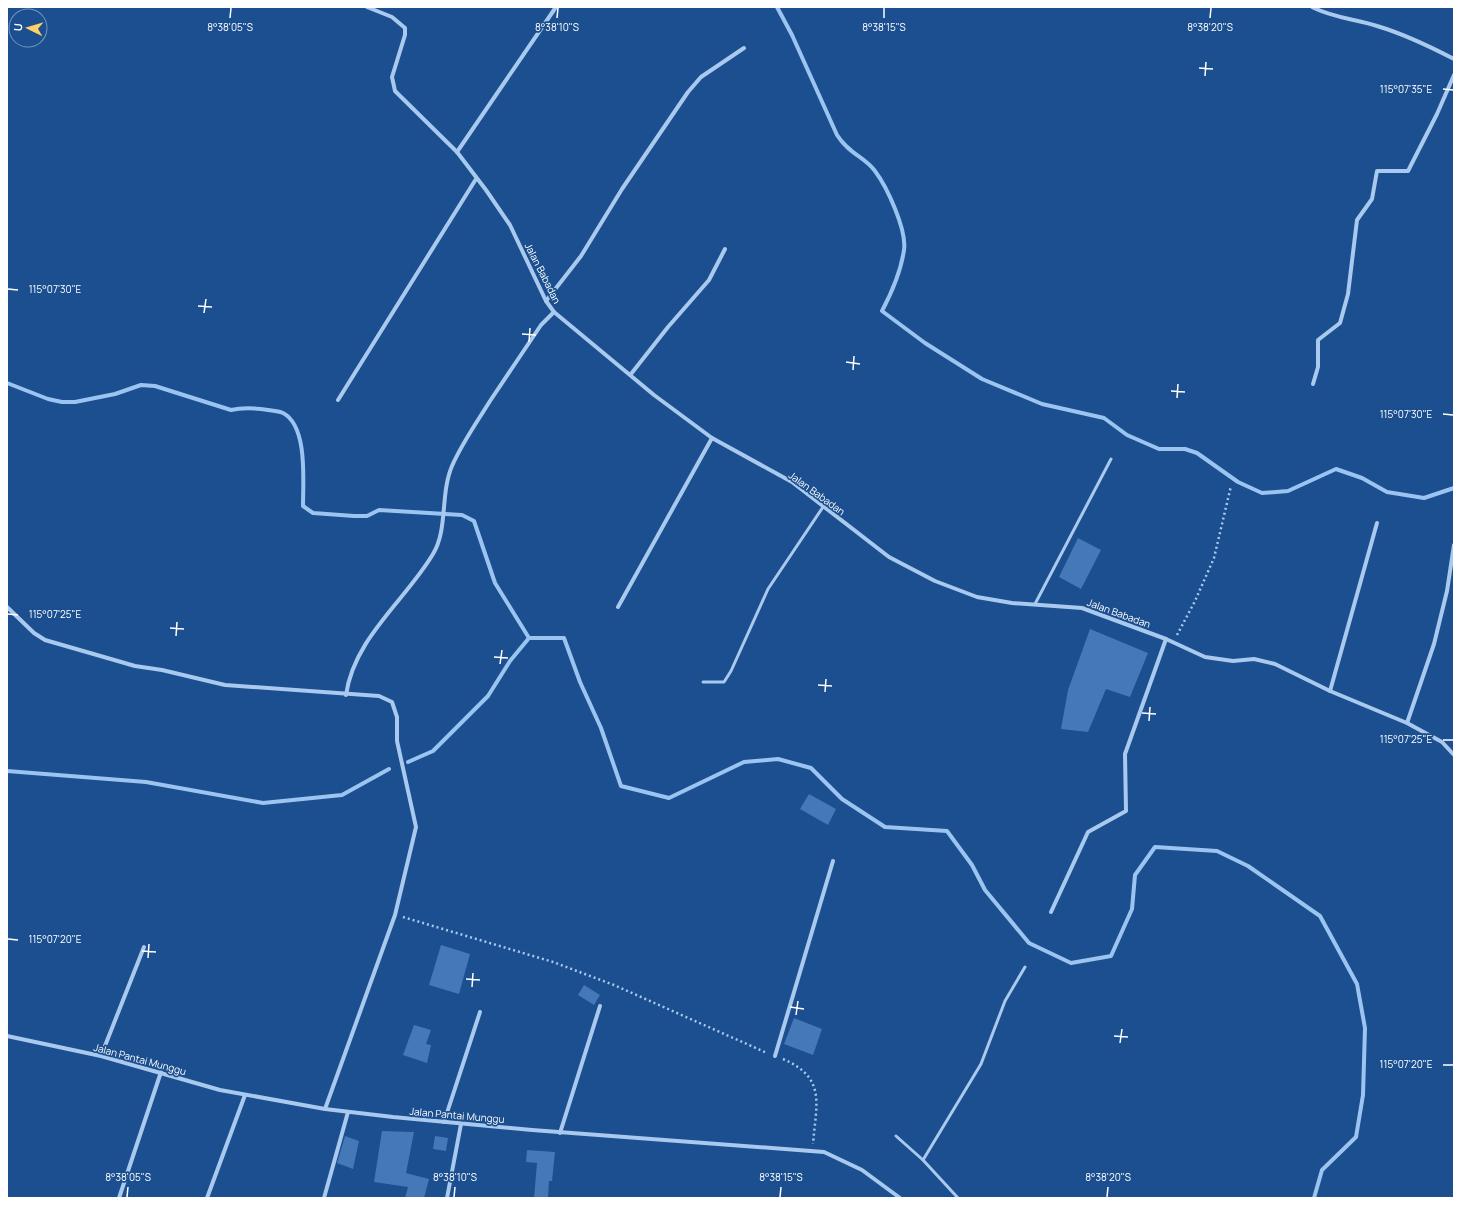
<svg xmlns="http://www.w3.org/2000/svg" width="1461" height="1205" font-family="Manrope,sans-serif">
	<rect width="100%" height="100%" fill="#1b4f8f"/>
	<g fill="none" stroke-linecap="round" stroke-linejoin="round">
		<g stroke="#9cc4f0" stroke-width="4">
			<path d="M777 7 792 35 837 135C849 154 865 157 875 171 887 187 907 230 904 250 901 271 892 292 882 311L925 343 982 379 1042 404 1104 418 1127 435 1159 449H1185L1197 453 1238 482 1262 493 1288 491 1336 469 1362 478 1387 492 1424 498 1454 488"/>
			<path d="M7 383 48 399 62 402H75L115 394 141 385 155 386 231 410C244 407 255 408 268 410 273 411 279 411 283 413 308 426 303 481 303 506L313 513 354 516H367L379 510 462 515 474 521 495 583 529 638"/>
			<path d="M408 762 433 751 488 696 510 661 529 638H564L580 682 601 728 621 786 669 798 744 762 778 759 811 768 842 799 885 827 947 831 972 865 985 890 1029 943 1071 963 1111 956 1132 909 1135 875 1155 847 1217 851 1248 866 1320 916 1357 984 1365 1028 1363 1095 1356 1137 1322 1170 1314 1198"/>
			<path d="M7 771 146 782 263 803 342 795 389 769"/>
		</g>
	</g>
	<g fill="#4478b7">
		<path d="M1078 538 1101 550 1081 589 1059 577Z"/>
		<path d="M1090 629 1148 653 1130 697 1106 689 1088 732 1061 729 1068 690Z"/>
		<path d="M809 794 836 809 828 825 800 809Z"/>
		<path d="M441 945 470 954 459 994 429 985Z"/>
		<path d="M584 985 600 995 594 1005 578 995Z"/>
		<path d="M794 1018 822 1029 813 1055 784 1044Z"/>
		<path d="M414 1025 431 1030 426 1044 431 1045 427 1063 403 1055Z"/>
		<path d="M382 1131 414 1132 406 1173 429 1179 424 1198H405L408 1187 374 1182Z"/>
		<path d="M345 1136 359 1141 353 1169 337 1163Z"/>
		<path d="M435 1136 448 1138 446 1151 433 1149Z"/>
		<path d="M527 1150 555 1152 552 1181H549L548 1198H534L537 1163 526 1162Z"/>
	</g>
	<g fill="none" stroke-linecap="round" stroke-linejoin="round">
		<g stroke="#a9c9ee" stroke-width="2.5" stroke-dasharray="2 3" stroke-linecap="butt">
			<path d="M1177 635 1195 601 1214 558 1231 486"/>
			<path d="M403 917 553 962 614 985 767 1053"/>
			<path d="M783 1059C827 1078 816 1104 813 1144"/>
		</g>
		<g stroke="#a9c9ee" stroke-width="3">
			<path d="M1035 604 1111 459"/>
			<path d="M703 682H724L731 671 768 589 823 507"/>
			<path d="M896 1136 923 1160"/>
			<path d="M958 1198 923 1160 981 1064 1005 1001 1025 967"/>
		</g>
		<g stroke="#a9c9ee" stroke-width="4">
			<path d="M367 7 392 17 405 28V35L392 77 395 91 457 152 486 190 510 225 546 301 554 312 654 395 712 438 792 482 889 557 935 581 977 597 1012 603 1082 608 1166 639 1205 657 1233 661 1254 659 1275 664 1330 691 1407 723 1442 742 1454 755"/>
			<path d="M1312 7C1333 18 1356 19 1377 26 1404 34 1429 46 1454 59"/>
			<path d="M457 152 556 7"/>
			<path d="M546 301 581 256 622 189 688 92 701 77 744 48"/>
			<path d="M631 374 668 327 709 280 725 249"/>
			<path d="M1313 384 1318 367V340L1340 323 1348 294 1357 220 1372 199 1377 171H1408L1437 114 1454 75"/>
			<path d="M338 400 476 179"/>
			<path d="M7 607 34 633 45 640 135 666 162 670 225 685 379 696 392 702 397 717V741L416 827 395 915 325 1109"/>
			<path d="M618 607 712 438"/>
			<path d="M1330 691 1377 523"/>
			<path d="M346 695C354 638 405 601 433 554 448 530 440 494 452 466 462 443 477 422 490 401 507 376 524 350 541 325L554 312"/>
			<path d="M1407 723 1434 644 1447 591 1454 545"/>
			<path d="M1051 912 1088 832 1126 811 1125 754 1166 639"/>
			<path d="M7 1036 101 1056 220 1090 325 1109 393 1117 532 1130 824 1152 862 1170 900 1198"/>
			<path d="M101 1056 144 947"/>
			<path d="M775 1056 833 861"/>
			<path d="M444 1122 480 1012"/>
			<path d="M560 1133 600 1006"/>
			<path d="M119 1198 161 1072"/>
			<path d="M207 1198 245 1095"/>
			<path d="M324 1198 348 1112"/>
			<path d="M447 1198 461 1124"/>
		</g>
	</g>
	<path fill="none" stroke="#fff" stroke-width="1.5" d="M230 18 231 8M557 18 558 8M884 18V8M1210 18 1211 8M1199 68 1213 69M1205 76 1206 62M1443 89 1453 90M8 289 18 290M198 306 212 307M204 313 206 299M522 334 536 335M529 342 530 328M846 362 860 364M853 370 854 356M1171 391 1185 392M1177 398 1178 384M1443 414 1453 415M8 614 18 615M170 628 184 629M176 636 177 622M494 657 508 658M500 664 502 650M818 685 832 686M825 692 826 679M1142 713 1156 714M1149 721 1150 707M1443 740H1453M8 939 18 940M142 951 156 952M148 958 149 944M466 979 480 980M472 987 473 973M790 1007 804 1009M796 1015 798 1001M1114 1036 1128 1037M1120 1043 1122 1029M1443 1065H1453M127 1197 128 1187M454 1197 455 1187M780 1197 781 1187M1107 1197 1108 1187"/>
	<g text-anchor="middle" stroke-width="3.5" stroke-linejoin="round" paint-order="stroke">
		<g font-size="10" fill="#fff" stroke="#1b4f8f">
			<text transform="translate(543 273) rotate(63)" y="4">Jalan Babadan</text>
			<text transform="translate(817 493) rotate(36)" y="4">Jalan Babadan</text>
			<text transform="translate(1119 613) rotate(20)" y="4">Jalan Babadan</text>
			<text transform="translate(140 1059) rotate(15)" y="4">Jalan Pantai Munggu</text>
			<text transform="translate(457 1115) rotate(5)" y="4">Jalan Pantai Munggu</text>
		</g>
	</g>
	<g font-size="10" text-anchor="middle" fill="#fff" stroke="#1b4f8f" stroke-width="3.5" stroke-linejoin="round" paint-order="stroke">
		<text x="230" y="31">8°38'05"S</text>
		<text x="557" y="31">8°38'10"S</text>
		<text x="884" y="31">8°38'15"S</text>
		<text x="1210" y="31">8°38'20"S</text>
		<text x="1406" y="93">115°07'35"E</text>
		<text x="55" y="293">115°07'30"E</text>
		<text x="1406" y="418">115°07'30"E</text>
		<text x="55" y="618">115°07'25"E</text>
		<text x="1406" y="743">115°07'25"E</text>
		<text x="55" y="943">115°07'20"E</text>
		<text x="1406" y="1068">115°07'20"E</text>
		<text x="128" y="1181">8°38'05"S</text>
		<text x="455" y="1181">8°38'10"S</text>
		<text x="781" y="1181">8°38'15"S</text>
		<text x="1108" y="1181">8°38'20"S</text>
	</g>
	<rect width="1461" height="1205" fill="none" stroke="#ffffff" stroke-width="16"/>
	<g transform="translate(28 28) rotate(275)"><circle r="19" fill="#1b4f8f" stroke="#7695bc"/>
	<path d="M0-3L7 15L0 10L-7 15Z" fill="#ffd166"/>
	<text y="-6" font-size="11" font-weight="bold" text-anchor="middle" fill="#ffffff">U</text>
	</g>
</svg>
